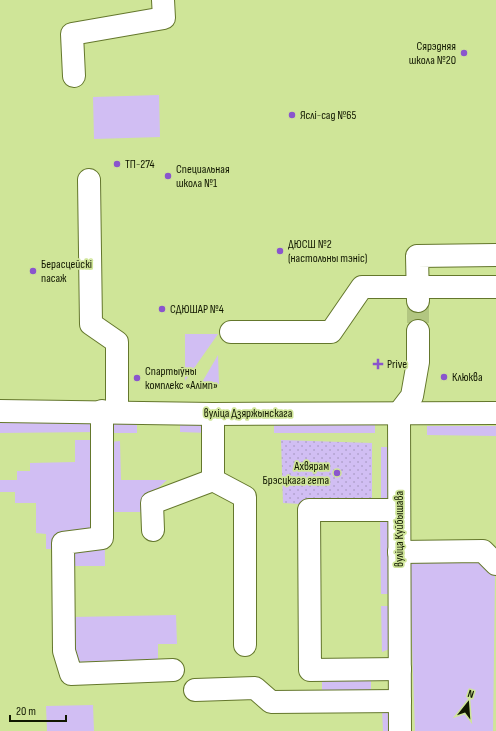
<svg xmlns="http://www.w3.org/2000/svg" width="496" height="731" font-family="'Sofia Sans Condensed',sans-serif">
	<defs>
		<pattern id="park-dots" width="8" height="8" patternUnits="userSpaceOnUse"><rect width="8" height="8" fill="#d1bef3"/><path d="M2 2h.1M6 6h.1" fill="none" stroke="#b2a3cf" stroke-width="1.8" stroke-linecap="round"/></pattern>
	</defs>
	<rect width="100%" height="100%" fill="#cfe598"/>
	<g fill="#d1bef3">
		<path d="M159 95 160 137 94 139 93 97Z"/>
		<path d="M185 334H218L185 381Z"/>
		<path d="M218 355 219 384H201Z"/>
		<path d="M97 421V432L0 433V422Z"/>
		<path d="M115 421 137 422V433H108V428Z"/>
		<path d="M180 422 203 423 208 433 180 432Z"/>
		<path d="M274 423 375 424V433H274Z"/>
		<path d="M427 426H496V436L427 435Z"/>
		<path d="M75 440H104L105 566H68V549H46V534L36 533V503H15V492H0V480H17V471H30V463L75 462Z"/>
		<path d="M120 441 121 480H167L147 498V512H111L110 442Z"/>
		<rect x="381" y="447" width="8" height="59"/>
		<path d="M390 515 391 594H381L380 516Z"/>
		<path d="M409 555H482L495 573 493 731H415Z"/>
		<path d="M381 606H391L392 648 382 652Z"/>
		<path d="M176 615 177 644H158V660L72 662V617Z"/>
		<path d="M322 676H371V692L322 693Z"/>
		<path d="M93 705 94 731H47L46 706Z"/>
		<path d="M382 710H392V731H383Z"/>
	</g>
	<path fill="url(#park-dots)" d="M281 440 372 443V501L308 498 300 504 283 503Z"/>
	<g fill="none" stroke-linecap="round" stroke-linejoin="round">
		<path stroke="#b2c681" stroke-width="22" stroke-dasharray="22 11" stroke-linecap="butt" d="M418 301V331"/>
		<g stroke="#64772c" stroke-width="24">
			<g id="minor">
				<path d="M74 76 72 34 164 18 163 0"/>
				<path d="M89 180 91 324 117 342V412"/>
				<path d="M418 301 417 256 496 255"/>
				<path d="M231 332H331L362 287H496"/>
				<path d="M0 411 213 414 496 413"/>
				<path d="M102 411V538L63 543 64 651 71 674 173 670"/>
				<path d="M213 480 245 497V645"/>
				<path d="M399 510H309L310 670 400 669"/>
				<path d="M153 530 152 503 213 480V414"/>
				<path d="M399 552 483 551 496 564"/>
				<path d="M195 690 255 688 271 702 400 701"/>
				<path d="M400 731 399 413 412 396 418 362V331"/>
			</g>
		</g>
		<use href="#minor" stroke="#fff" stroke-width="22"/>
	</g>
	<g fill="#8a55cd" stroke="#cfe598" stroke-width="1.5">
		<circle cx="464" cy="53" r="4"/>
		<circle cx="292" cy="115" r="4"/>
		<circle cx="117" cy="164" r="4"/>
		<circle cx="168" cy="176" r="4"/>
		<circle cx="280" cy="251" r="4"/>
		<circle cx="33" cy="271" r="4"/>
		<circle cx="162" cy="309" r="4"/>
		<path d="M376 358h4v4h4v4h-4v4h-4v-4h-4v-4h4z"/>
		<circle cx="444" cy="377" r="4"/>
		<circle cx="137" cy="378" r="4"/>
		<circle cx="337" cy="473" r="4"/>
	</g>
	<g text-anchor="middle" stroke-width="3.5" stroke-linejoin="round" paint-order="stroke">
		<g font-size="12" fill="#111700" stroke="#cfe598" text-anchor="start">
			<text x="456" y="50" text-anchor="end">Сярэдняя<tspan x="456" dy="14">школа №20</tspan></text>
			<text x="300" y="119">Яслі-сад №65</text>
			<text x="125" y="168">ТП-274</text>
			<text x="176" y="173">Специальная<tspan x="176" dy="14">школа №1</tspan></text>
			<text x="288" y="248">ДЮСШ №2<tspan x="288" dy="14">(настольны тэніс)</tspan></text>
			<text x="41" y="268">Берасцейскі<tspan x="41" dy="14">пасаж</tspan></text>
			<text x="170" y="313">СДЮШАР №4</text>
			<text x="387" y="368">Prive</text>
			<text x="145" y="375">Спартыўны<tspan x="145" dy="14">комплекс «Алімп»</tspan></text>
			<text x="452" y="381">Клюква</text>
			<text x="329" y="470" text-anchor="end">Ахвярам<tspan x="329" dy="14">Брэсцкага гета</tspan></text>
		</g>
		<g font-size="12" fill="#111700" stroke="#cfe598">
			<text x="248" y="417">вуліца Дзяржынскага</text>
			<text transform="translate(399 529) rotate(-90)" y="4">вуліца Куйбышава</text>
		</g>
	</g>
	<g transform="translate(468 703) rotate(17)" stroke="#cfe598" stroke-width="3" paint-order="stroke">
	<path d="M0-3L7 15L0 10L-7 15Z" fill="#111700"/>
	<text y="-6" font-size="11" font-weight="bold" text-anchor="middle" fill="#111700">N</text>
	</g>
	<path d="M10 715v6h56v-6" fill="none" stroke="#111700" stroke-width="2"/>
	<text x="16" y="715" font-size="12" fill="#111700" stroke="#cfe598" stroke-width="3" paint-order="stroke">20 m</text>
</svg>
